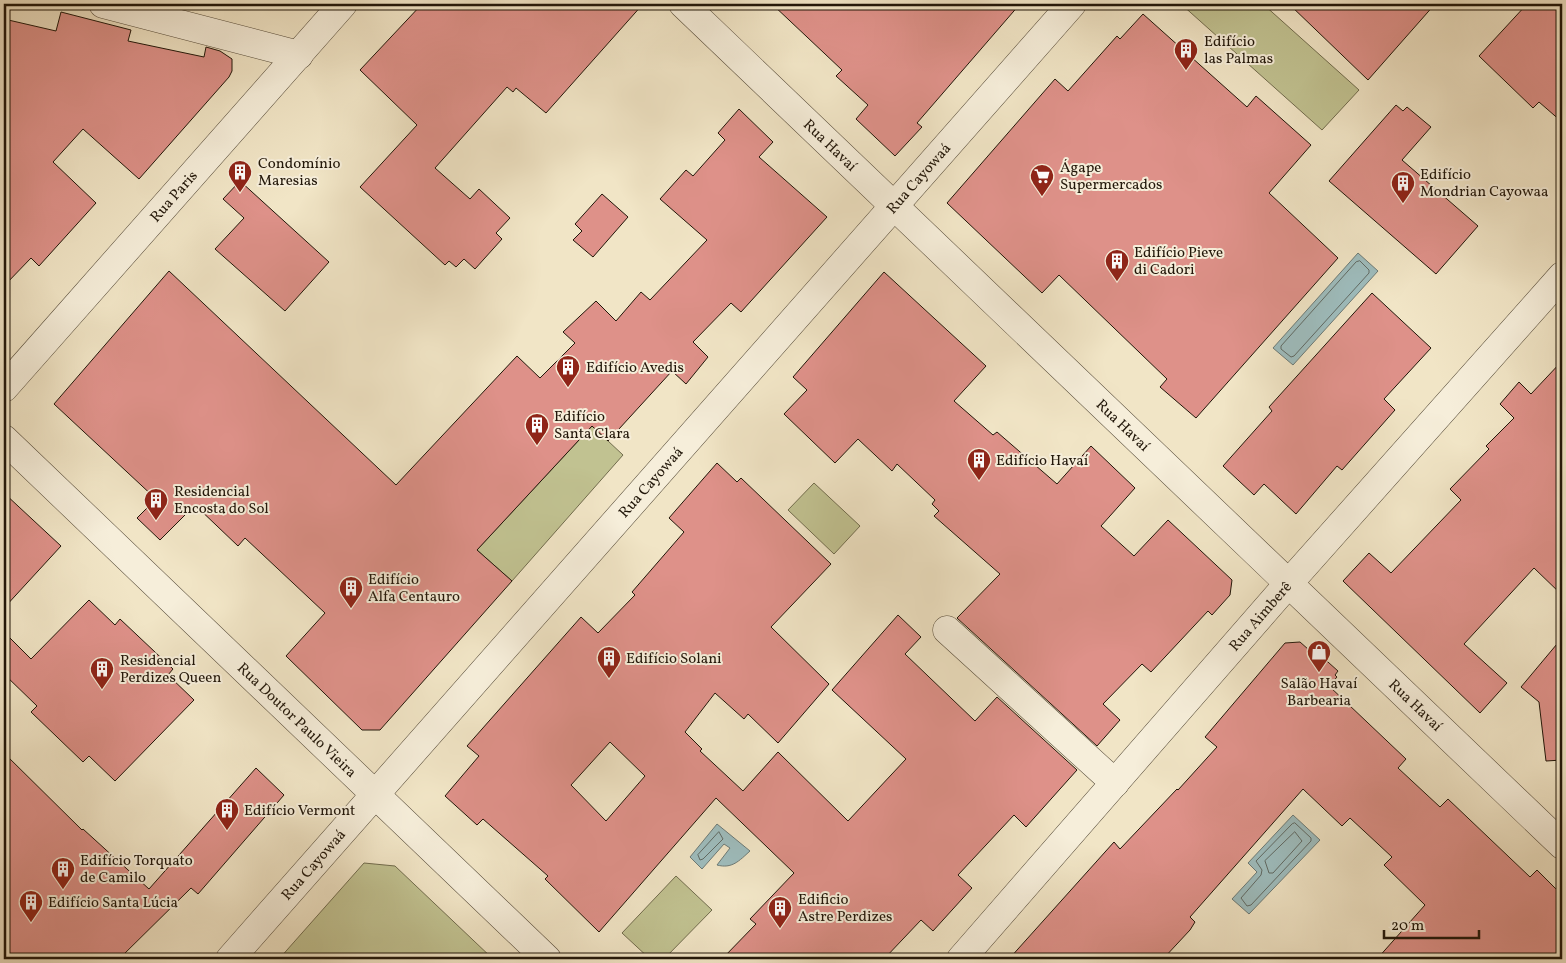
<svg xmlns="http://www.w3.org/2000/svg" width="1566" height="963" font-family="Vollkorn,serif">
	<rect width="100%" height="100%" fill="#f1e5c6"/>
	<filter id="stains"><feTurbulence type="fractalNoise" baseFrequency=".004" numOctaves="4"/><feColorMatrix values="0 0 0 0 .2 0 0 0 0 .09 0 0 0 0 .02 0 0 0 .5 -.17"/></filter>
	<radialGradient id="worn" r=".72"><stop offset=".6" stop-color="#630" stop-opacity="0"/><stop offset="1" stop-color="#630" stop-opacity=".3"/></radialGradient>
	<g fill="#c1c291" stroke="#716c4d">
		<path d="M1181 4H1263L1359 90 1322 130Z"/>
		<path d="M592 426 623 455 512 581 477 550Z"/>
		<path d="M814 483 860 526 834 554 788 510Z"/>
		<path d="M364 863 395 866 493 959H279Z"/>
		<path d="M676 876 712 910 664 959H650L622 933Z"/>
	</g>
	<g fill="#9ebdbe" stroke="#6c7a76">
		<path d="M1358 253 1378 271 1293 365 1273 348Z"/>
		<path d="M1293 815 1320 840 1249 914 1232 899 1257 872 1248 863Z"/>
		<path d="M717 824 750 851C739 861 732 869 717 865L730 848 724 844 702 869 690 857Z"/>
	</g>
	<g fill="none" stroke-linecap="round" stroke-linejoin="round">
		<g stroke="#606a64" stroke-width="1">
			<path d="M1360 261 1369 270V273L1294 356 1291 357 1281 349V346L1356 262Z"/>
			<path d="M1295 823 1311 838V841L1251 905 1247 906 1241 898 1261 875 1262 870 1256 861 1292 824Z"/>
			<path d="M719 832 723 839 703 859 700 860 698 855Z"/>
			<path d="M1295 832 1302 841 1273 873H1269L1265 861Z"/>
		</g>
	</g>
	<g fill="#de9189" stroke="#211609" fill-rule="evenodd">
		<path d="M422 4H643L546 113 516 88 513 92 507 87 435 168 470 199 479 189 510 218 496 233 502 239 475 269 464 259 456 267 449 261 445 265 360 187 417 125 360 70Z"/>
		<path d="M772 4H1020L917 123 922 127 895 156 856 119 868 105 836 76 842 70Z"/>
		<path d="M1289 4H1435L1368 80Z"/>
		<path d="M1527 4H1562V122L1539 102 1533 108 1479 56Z"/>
		<path d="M61 12 131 30 128 41 204 57 206 47 220 51 232 59V71L229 77 139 179 83 129 53 162 96 203 39 266 31 258 4 286V19L56 31Z"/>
		<path d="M1143 14 1247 107 1256 96 1311 145 1269 193 1338 258 1196 418 1160 387 1167 379 1059 275 1042 293 947 203 1055 79 1068 91 1117 36 1120 39Z"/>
		<path d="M1396 105 1403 111 1407 107 1431 127 1402 160 1478 226 1436 274 1329 181Z"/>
		<path d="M739 109 773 142 759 157 827 217 741 312 731 303 693 342 708 357 686 384 672 371 608 441 592 426 477 550 512 581 380 730H362L286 656 325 613 245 538 238 546 195 505 160 540 137 518 156 499 54 404 169 271 396 485 517 356 540 378 575 343 563 332 596 301 616 321 641 292 650 300 707 240 660 199 686 170 693 176 725 140 718 133Z"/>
		<path d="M240 181 329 262 285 311 215 249 244 218 223 199Z"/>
		<path d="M602 194 628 217 593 257 573 240 582 231 575 224Z"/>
		<path d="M884 272 986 366 954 401 993 435 997 432 1057 484 1091 446 1135 488 1101 526 1134 556 1168 520 1232 580 1230 595 1212 615 1208 611 1151 672 1142 664 1103 704 1120 720 1097 746 957 618 1000 574 934 516 939 511 932 504 935 500 897 464 892 471 858 439 835 463 784 414 807 390 793 377Z"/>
		<path d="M1372 293 1431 348 1384 399 1395 410 1342 470 1337 466 1296 514 1264 484 1254 495 1223 466 1272 411 1269 407Z"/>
		<path d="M1562 361V595L1534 568 1464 644 1507 683 1480 713 1343 581 1369 553 1391 573 1461 500 1450 489 1489 449 1486 446 1514 418 1500 404 1519 382 1531 394Z"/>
		<path d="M717 463 737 482 741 478 831 564 771 627 829 684 778 743 748 714 744 719 715 693 685 732 702 749 700 751 743 791 778 752 848 821 906 759 832 690 898 615 921 637 905 654 975 721 997 697 1077 770 1026 827 1014 815 958 875 972 888 933 931 921 920 884 959H722L756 924 750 919 794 873 716 798 599 932 545 879 548 876 483 819 477 825 445 796 479 756 467 746 581 617 598 633 635 595 632 592 684 532 669 518ZM610 742 645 776 606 821 571 785Z"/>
		<path d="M4 493 61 546 4 608Z"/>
		<path d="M89 600 115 625 120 619 173 669 168 675 194 700 115 781 89 756 83 762 31 712 37 706 4 674V632L31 659Z"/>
		<path d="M1562 638V760L1546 761 1539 702 1521 687Z"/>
		<path d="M1300 642 1317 657 1319 654 1338 671 1335 675 1337 677 1329 686 1406 759 1398 768 1440 807 1448 799 1530 877 1537 870 1562 895V959H1377L1425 905 1384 865 1392 857 1350 818 1342 826 1303 789 1190 917 1195 922 1190 930 1163 959H1009L1114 842 1120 849 1177 789 1178 790 1217 747 1205 737 1285 643Z"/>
		<path d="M4 753 82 830 83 829 149 889 256 768 284 795 198 894 191 888 119 959H4Z"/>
	</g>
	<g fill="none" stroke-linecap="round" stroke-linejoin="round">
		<g stroke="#554a38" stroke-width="29">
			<g id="street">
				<path d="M103 4 299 55"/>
				<path id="s1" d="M683 4 1562 845"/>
				<path id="s2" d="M4 388 343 4"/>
				<path id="s3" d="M4 439 547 959"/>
				<path d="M947 630 1115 783"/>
				<path id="s4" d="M230 959 1072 4"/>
				<path id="s5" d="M961 959 1288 584 1562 276"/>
			</g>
		</g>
		<use href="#street" stroke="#f6eeda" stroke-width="28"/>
	</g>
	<defs>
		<g id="building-pin" transform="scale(1.25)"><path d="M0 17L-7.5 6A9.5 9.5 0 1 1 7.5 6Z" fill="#8f2418" stroke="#f6eeda"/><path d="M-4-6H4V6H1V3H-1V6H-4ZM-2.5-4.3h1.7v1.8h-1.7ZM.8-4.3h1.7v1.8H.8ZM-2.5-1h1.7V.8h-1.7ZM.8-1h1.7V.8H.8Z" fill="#fff"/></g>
		<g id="supermarket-pin" transform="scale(1.25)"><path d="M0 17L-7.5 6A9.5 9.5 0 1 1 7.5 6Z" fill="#8f2418" stroke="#f6eeda"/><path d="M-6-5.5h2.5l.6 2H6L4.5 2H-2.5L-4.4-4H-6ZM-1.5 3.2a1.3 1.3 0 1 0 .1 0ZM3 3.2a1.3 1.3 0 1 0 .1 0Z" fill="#fff"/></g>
		<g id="shop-pin" transform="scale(1.25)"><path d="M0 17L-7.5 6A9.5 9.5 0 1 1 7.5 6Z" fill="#8f2418" stroke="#f6eeda"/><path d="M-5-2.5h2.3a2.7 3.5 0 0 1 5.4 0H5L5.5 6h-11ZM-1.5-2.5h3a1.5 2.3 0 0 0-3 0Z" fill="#fff"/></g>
	</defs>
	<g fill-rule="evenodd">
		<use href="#building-pin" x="1186" y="50"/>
		<use href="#building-pin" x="240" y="172"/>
		<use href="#supermarket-pin" x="1042" y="176"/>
		<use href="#building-pin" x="1403" y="183"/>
		<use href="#building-pin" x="1117" y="261"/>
		<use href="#building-pin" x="568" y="367"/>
		<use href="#building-pin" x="537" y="425"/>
		<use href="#building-pin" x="979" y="460"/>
		<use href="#building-pin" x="156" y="500"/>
		<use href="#building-pin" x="351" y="588"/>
		<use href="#shop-pin" x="1319" y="652"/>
		<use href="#building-pin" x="609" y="658"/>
		<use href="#building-pin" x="102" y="669"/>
		<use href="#building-pin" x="227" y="810"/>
		<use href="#building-pin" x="63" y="869"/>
		<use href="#building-pin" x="31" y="902"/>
		<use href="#building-pin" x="780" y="908"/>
	</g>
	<g text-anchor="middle" stroke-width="4" stroke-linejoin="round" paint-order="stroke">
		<g font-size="15" fill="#211609" stroke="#f6eeda" text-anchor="start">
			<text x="1204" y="46">Edifício<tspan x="1204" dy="17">las Palmas</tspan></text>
			<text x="258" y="168">Condomínio<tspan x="258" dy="17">Maresias</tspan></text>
			<text x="1060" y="172">Ágape<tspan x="1060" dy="17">Supermercados</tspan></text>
			<text x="1420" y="179">Edifício<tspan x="1420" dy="17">Mondrian Cayowaa</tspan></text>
			<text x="1134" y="257">Edifício Pieve<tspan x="1134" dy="17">di Cadori</tspan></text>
			<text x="586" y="372">Edifício Avedis</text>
			<text x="554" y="421">Edifício<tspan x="554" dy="17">Santa Clara</tspan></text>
			<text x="996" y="465">Edifício Havaí</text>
			<text x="174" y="496">Residencial<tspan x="174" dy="17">Encosta do Sol</tspan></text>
			<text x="368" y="584">Edifício<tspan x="368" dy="17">Alfa Centauro</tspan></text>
			<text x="626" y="663">Edifício Solani</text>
			<text x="120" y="665">Residencial<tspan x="120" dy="17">Perdizes Queen</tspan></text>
			<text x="1319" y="688" text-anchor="middle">Salão Havaí<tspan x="1319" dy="17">Barbearia</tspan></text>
			<text x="244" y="815">Edifício Vermont</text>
			<text x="80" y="865">Edifício Torquato<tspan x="80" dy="17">de Camilo</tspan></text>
			<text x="798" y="904">Edificio<tspan x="798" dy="17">Astre Perdizes</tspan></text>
			<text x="48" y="907">Edifício Santa Lúcia</text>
		</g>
		<g font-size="15" fill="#211609" stroke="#f6eeda">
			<text dy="5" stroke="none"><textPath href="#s1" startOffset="204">Rua Havaí</textPath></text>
			<text dy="5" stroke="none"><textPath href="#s4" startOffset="1041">Rua Cayowaá</textPath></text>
			<text dy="5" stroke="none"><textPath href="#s2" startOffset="256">Rua Paris</textPath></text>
			<text dy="5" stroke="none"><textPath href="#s1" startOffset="609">Rua Havaí</textPath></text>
			<text dy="5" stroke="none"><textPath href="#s4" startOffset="636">Rua Cayowaá</textPath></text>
			<text dy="5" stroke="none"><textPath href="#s5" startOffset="455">Rua Aimberê</textPath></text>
			<text dy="5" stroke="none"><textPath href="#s1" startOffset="1014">Rua Havaí</textPath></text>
			<text dy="5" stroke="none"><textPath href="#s3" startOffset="406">Rua Doutor Paulo Vieira</textPath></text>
			<text dy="5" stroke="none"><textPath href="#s4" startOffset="126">Rua Cayowaá</textPath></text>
		</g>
	</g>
	<rect width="1566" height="963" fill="none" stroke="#f1e5c6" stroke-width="20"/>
	<rect x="5" y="5" width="1556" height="953" fill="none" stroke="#211609" stroke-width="2.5"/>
	<rect x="10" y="10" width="1546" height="943" fill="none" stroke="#211609"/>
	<path d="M1384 930v8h95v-8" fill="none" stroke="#211609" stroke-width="2.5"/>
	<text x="1391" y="930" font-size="15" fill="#211609" stroke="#f6eeda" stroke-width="4" paint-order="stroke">20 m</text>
	<rect width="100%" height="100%" filter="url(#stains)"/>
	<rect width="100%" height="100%" fill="url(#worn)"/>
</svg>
